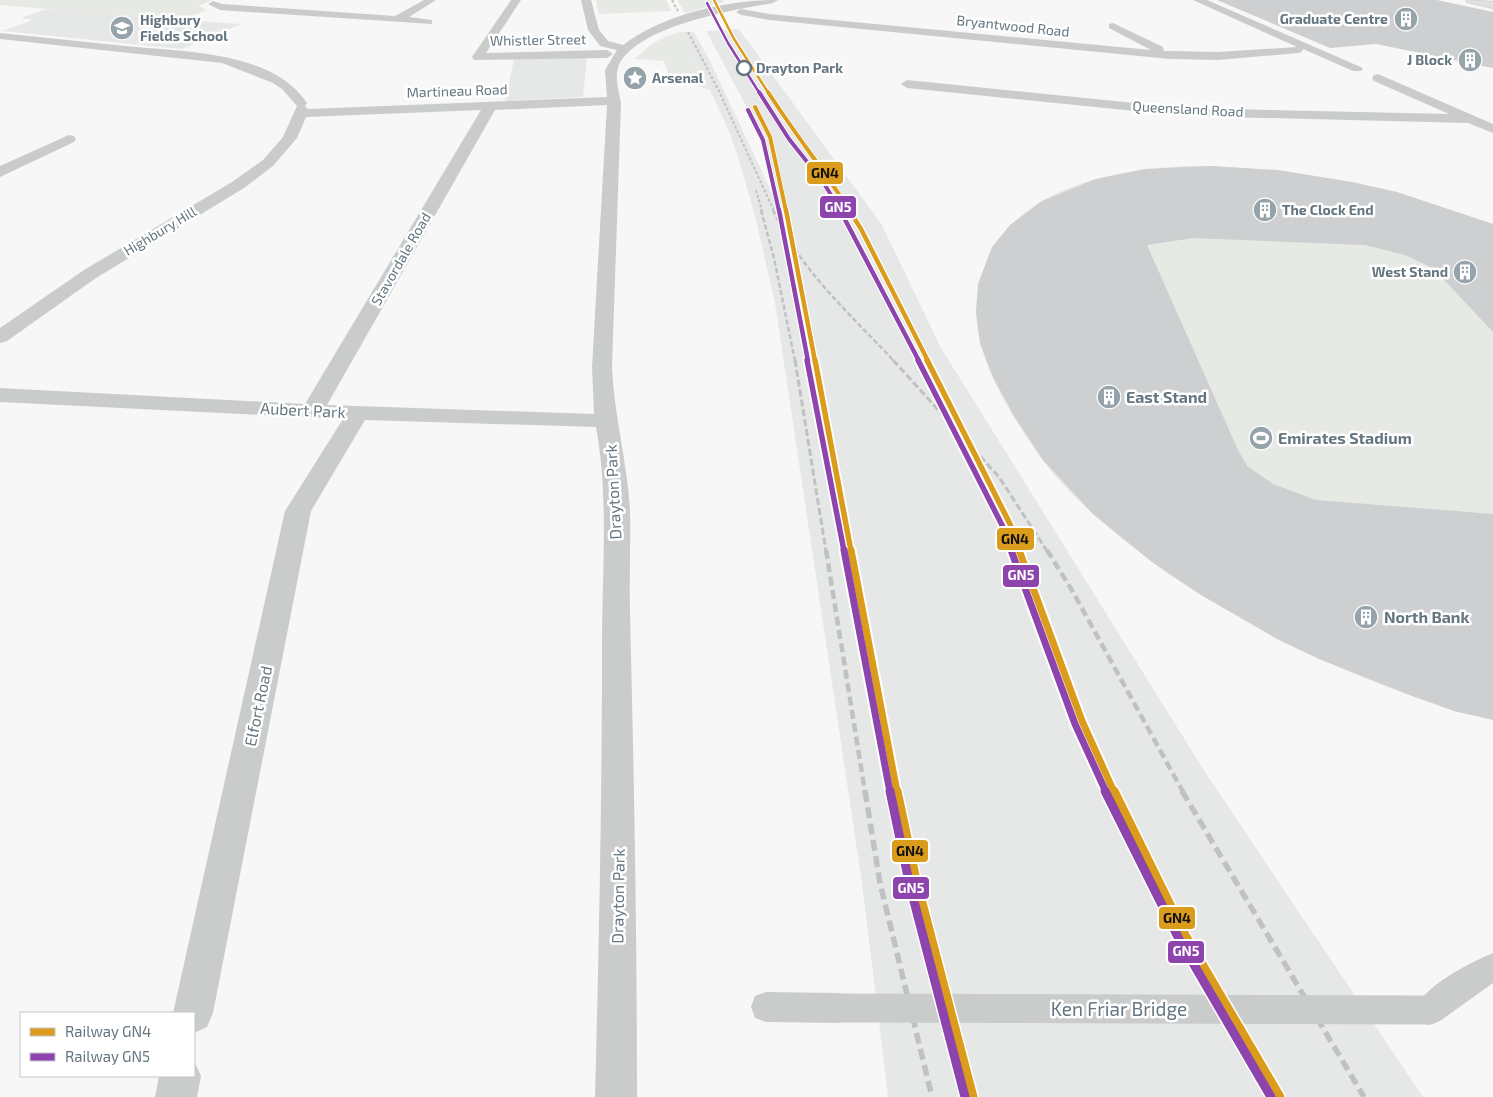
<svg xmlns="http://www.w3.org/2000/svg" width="1493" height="1097" font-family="'Exo 2',sans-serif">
	<rect width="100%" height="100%" fill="#f7f7f7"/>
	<g fill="#e6e8e7">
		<path d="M47 9 182 20 241 24 182 49 2 31 33 20 20 18Z"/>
		<path d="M739 29 882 225 941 348 1205 772 1423 1097H888L862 883 775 303 756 220 738 156 728 129 683 32H694L709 59 779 208 759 130 706 31Z"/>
		<path d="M587 57 583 97 505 101 514 59Z"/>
	</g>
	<g fill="#e6e9e4">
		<path d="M0 0H212L199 6 207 10 182 20 0 5Z"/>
		<path d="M596 0H666L672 11 599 14Z"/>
		<path d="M677 0H722L724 2 685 13Z"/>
		<path d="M683 32 710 90 670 78 664 61 635 59C647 47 665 33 683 32Z"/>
		<path d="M1186 166C1293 165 1392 189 1493 224V720C1402 698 1316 661 1235 614 1206 598 1178 582 1152 562 1114 533 1069 497 1041 458 1017 424 992 386 981 346 974 321 975 293 984 269 1013 188 1110 170 1186 166Z"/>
	</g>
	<g fill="#cdcfd0">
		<path d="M1217 0H1437L1493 12V68L1376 44 1330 48Z"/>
		<path d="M1210 166 1278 170 1352 182 1397 192 1493 224V332L1433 268 1405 255 1365 245 1193 238 1147 245 1238 450 1247 466 1273 484 1316 500 1493 514V720L1454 711 1415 697 1319 659 1277 639 1201 595 1152 562 1093 514 1043 460 1014 416 993 377 980 343 976 312 978 284 992 247 1010 225 1042 201 1096 179 1145 169Z"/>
	</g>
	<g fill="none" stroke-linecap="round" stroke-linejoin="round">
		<g stroke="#d3d4d4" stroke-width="2">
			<path id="trunk" d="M1466 0 1493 2V8L1467 2Z"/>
		</g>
		<g fill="#cacccc" fill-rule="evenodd">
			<path d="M1493 953V983L1440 1021 1429 1025 1418 1021 1414 1010C1424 986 1469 963 1493 953Z"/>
			<path d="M766 992 839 993 850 997 854 1008 850 1019 839 1023 766 1022 755 1018 751 1007 755 996Z"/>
		</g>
		<g fill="#cacccc" fill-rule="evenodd">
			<path d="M424 0H436L409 17 432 20V24L220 10 208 4 213 1 222 4 395 16Z"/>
			<path d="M511 0H521L486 53 607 50 613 54 607 58 474 60 472 57Z"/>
			<path d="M581 0H591L599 30 608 41 623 45C665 14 727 0 778 0L773 3C733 10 638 26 619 65 614 76 619 92 621 103L612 367C614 415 627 461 630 509 631 543 629 577 630 611 634 773 637 935 637 1097H595C599 946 602 794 602 643 602 571 609 498 596 427L365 420 311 511 213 1013 207 1027 194 1033V1013H173L285 511 343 419 0 402V388L305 404 481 110 306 117 297 138 273 166 244 188 96 278 7 341 0 343V328L84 270 232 182 263 160 283 137 297 106 282 89 273 83 222 63 0 39V33C42 37 83 42 125 46 181 52 272 50 307 103L305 106 308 109 607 97 605 70 617 50 600 46 588 30ZM607 105 592 367 594 414 327 405 495 110Z"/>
			<path d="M1193 0H1207L1363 68 1361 71H1353L1303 49 1302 52 1298 53 1218 60 1170 59 769 20 741 15 736 12 741 9 769 14 1151 50 1109 28V24L1113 23 1163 47 1164 51H1170L1218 52 1297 47Z"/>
			<path d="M1378 74 1493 124V133L1468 123 1184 116 907 88 901 84 907 80 1184 108 1449 114 1374 81 1372 78 1374 75Z"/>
			<path d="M69 135 74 136 76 139 74 142 0 177V166Z"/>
			<path d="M194 1061 201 1076 197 1097H155L159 1076H194Z"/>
		</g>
		<use href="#trunk" fill="#dfe0e0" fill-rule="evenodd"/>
		<g stroke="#c0c1c2" stroke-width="2" stroke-dasharray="3 2" stroke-linecap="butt">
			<path d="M672 0 678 11"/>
			<path d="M688 32 719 91 774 211"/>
			<path d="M756 190 762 211"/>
		</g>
		<g stroke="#c0c1c2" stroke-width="2.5" stroke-dasharray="5 2.5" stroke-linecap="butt">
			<path d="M761 210 774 258 795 361"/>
			<path d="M773 210C800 270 850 314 894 361"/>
		</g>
		<g stroke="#c0c1c2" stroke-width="3" stroke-dasharray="7 3" stroke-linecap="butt">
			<path d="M795 360 826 551"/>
			<path d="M893 360 999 477 1047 551"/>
		</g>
		<g stroke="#c0c1c2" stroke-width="4.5" stroke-dasharray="9 4.5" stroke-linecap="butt">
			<path d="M826 550 865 792"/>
			<path d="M1047 550 1073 592 1183 792"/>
		</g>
		<g stroke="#c0c1c2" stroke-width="5.5" stroke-dasharray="11 5.5" stroke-linecap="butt">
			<path d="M865 791 880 883 932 1097"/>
			<path d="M1182 791 1364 1097"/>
		</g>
		<path stroke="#cacccc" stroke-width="29" d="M839 1008 1429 1010"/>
		<g stroke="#fff" stroke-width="4.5">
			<path id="rail-1-far5" d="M714 0 734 39 769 94"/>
		</g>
		<g stroke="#fff" stroke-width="5.5">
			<g id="rail-1-far4">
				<path d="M768 92C794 133 824 170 850 211"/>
				<path d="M755 107 770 137 786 211"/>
			</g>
		</g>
		<g stroke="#fff" stroke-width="7">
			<g id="rail-1-far3">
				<path d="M786 210 815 361"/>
				<path d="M849 210 861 229 928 361"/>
			</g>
		</g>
		<g stroke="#fff" stroke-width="9">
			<g id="rail-1-far2">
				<path d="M815 360 851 551"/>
				<path d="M927 360 1010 524 1020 551"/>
			</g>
		</g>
		<g stroke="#fff" stroke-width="11">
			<g id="rail-1-far1">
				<path d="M851 550 897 792"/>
				<path d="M1019 550 1082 721 1114 792"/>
			</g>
		</g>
		<g stroke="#fff" stroke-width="12">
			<g id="rail-1">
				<path d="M897 791 916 880 973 1097"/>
				<path d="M1114 791 1185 935 1280 1097"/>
			</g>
		</g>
		<g stroke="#fff" stroke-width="4.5">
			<path id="rail-2-far5" d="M707 3 728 43 760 94"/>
		</g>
		<g stroke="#fff" stroke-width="5.5">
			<g id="rail-2-far4">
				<path d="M759 92 789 139 823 182 841 211"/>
				<path d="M748 110 763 140 779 211"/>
			</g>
		</g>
		<g stroke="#fff" stroke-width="7">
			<g id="rail-2-far3">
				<path d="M779 210 808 361"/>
				<path d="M840 210 919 361"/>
			</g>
		</g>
		<g stroke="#fff" stroke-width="9">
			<g id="rail-2-far2">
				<path d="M807 360 844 551"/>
				<path d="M918 360 1003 527 1012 551"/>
			</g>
		</g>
		<g stroke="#fff" stroke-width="11">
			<g id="rail-2-far1">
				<path d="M844 550 890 792"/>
				<path d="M1011 550 1075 724 1106 792"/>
			</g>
		</g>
		<g stroke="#fff" stroke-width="12">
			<g id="rail-2">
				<path d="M890 791 909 882 965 1097"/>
				<path d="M1105 791 1179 939 1271 1097"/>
			</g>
		</g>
		<use href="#rail-1-far5" stroke="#da9c1a" stroke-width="2.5"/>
		<use href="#rail-1-far4" stroke="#da9c1a" stroke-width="4"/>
		<use href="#rail-1-far3" stroke="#da9c1a" stroke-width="4.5"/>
		<use href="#rail-1-far2" stroke="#da9c1a" stroke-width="5.5"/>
		<use href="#rail-1-far1" stroke="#da9c1a" stroke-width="7"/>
		<use href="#rail-1" stroke="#da9c1a" stroke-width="9"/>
		<use href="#rail-2-far5" stroke="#8e44ad" stroke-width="2.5"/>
		<use href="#rail-2-far4" stroke="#8e44ad" stroke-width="4"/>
		<use href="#rail-2-far3" stroke="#8e44ad" stroke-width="4.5"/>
		<use href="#rail-2-far2" stroke="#8e44ad" stroke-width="5.5"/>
		<use href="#rail-2-far1" stroke="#8e44ad" stroke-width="7"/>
		<use href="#rail-2" stroke="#8e44ad" stroke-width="9"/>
	</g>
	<defs>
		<g id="building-disc" transform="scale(1.25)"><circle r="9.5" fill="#97a3aa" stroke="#fff"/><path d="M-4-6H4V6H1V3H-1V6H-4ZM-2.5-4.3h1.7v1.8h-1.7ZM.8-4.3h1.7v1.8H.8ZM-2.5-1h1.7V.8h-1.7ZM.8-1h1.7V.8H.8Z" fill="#fff"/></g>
		<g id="school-disc" transform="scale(1.25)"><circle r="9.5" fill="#97a3aa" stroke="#fff"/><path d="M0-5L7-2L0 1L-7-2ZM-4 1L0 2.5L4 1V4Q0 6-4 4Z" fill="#fff"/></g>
		<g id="sight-disc" transform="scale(1.25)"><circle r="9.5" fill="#97a3aa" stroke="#fff"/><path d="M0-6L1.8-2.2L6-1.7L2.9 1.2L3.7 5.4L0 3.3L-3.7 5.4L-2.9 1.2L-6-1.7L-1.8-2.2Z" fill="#fff"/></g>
		<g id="stadium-disc" transform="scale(1.25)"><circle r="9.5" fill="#97a3aa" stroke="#fff"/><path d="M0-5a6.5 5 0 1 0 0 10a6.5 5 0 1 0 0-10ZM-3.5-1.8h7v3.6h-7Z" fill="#fff"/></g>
	</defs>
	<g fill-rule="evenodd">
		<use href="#building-disc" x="1406" y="19"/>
		<use href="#school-disc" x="122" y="28"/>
		<use href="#building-disc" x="1470" y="60"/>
		<use href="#sight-disc" x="635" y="78"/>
		<use href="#building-disc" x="1265" y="210"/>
		<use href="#building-disc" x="1465" y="272"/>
		<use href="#building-disc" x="1109" y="397"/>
		<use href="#stadium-disc" x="1261" y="438"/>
		<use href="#building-disc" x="1366" y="617"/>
	</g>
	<circle fill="#fff" stroke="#647680" stroke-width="2.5" cx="744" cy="68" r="7"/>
	<g text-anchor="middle" stroke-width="5" stroke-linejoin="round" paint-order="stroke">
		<g font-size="14" font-weight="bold" fill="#647680" stroke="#fff" text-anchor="end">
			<text x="1388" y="24">Graduate Centre</text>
			<text x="140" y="25" text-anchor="start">Highbury<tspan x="140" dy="16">Fields School</tspan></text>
			<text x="1452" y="65">J Block</text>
			<text x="652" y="83" text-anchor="start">Arsenal</text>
			<text x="1282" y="215" text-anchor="start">The Clock End</text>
			<text x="1448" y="277">West Stand</text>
		</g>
		<g font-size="14" fill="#647680" stroke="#fff">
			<text transform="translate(1013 26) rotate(6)" y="5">Bryantwood Road</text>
			<text transform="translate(538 40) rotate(-1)" y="5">Whistler Street</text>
			<text transform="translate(457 91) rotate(-2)" y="5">Martineau Road</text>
			<text transform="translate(1188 109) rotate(3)" y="5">Queensland Road</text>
			<text transform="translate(160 231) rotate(-31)" y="5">Highbury Hill</text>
			<text transform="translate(401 259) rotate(-60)" y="5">Stavordale Road</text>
		</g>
		<g font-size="14" font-weight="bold" fill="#647680" stroke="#fff" text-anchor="start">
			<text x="756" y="73">Drayton Park</text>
		</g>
		<g font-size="16" font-weight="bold" fill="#647680" stroke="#fff" text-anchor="start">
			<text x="1126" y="403">East Stand</text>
			<text x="1278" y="444">Emirates Stadium</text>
			<text x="1384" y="623">North Bank</text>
		</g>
		<g font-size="16" fill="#647680" stroke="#fff">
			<text transform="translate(303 410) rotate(3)" y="6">Aubert Park</text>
			<text transform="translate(613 492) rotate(-93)" y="6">Drayton Park</text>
			<text transform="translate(258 706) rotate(-78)" y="6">Elfort Road</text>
			<text transform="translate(618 896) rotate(-89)" y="6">Drayton Park</text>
		</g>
		<g font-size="19" fill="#647680" stroke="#fff">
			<text x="1119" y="1016">Ken Friar Bridge</text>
		</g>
	</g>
	<g stroke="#fff" stroke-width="2">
		<rect x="806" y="161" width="38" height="24" rx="5" fill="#da9c1a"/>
		<rect x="819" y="195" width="38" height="24" rx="5" fill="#8e44ad"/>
		<rect x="996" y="527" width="39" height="24" rx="5" fill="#da9c1a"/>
		<rect x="1002" y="564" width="38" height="24" rx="5" fill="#8e44ad"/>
		<rect x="891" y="839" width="38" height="24" rx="5" fill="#da9c1a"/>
		<rect x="892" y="876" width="38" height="24" rx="5" fill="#8e44ad"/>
		<rect x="1158" y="906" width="38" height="24" rx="5" fill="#da9c1a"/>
		<rect x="1167" y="940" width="38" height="24" rx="5" fill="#8e44ad"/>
	</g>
	<g font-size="14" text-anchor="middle" font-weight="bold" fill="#fff">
		<text x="838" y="212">GN5</text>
		<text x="1021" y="580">GN5</text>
		<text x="911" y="893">GN5</text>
		<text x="1186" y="956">GN5</text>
	</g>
	<g font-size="14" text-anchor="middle" font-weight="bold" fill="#111">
		<text x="825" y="178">GN4</text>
		<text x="1015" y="544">GN4</text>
		<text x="910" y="856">GN4</text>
		<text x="1177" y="923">GN4</text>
	</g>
	<rect x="20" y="1012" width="175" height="65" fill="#ffffff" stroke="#c1c8cc"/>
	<rect x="30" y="1028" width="25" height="8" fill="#da9c1a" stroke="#c1c8cc"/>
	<text x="65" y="1037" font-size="15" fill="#647680">Railway GN4</text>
	<rect x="30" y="1053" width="25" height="8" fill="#8e44ad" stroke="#c1c8cc"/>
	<text x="65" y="1062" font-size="15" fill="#647680">Railway GN5</text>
</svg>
